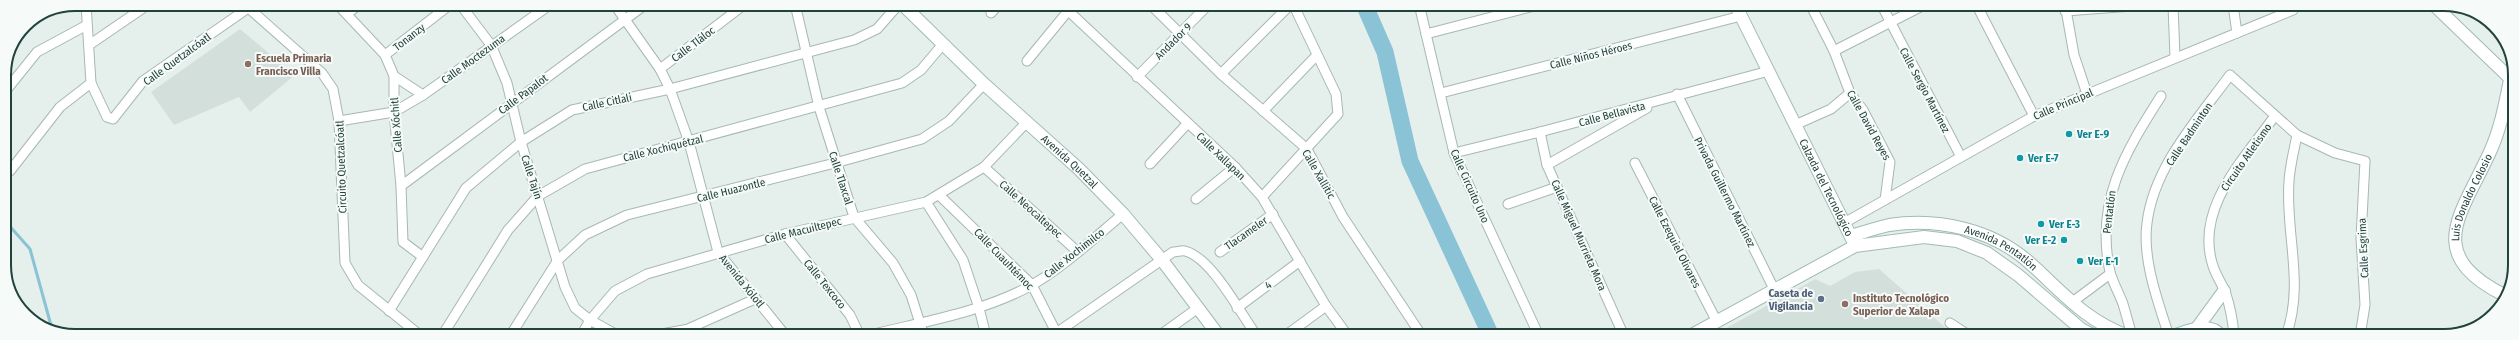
<svg xmlns="http://www.w3.org/2000/svg" width="2519" height="340" font-family="'Fira Sans Condensed',sans-serif">
	<rect width="100%" height="100%" fill="#e5efeb"/>
	<g fill="#d3dfdb">
		<path d="M240 29 295 75 250 112 239 97 174 125 151 92Z"/>
		<path d="M1879 269 1955 336H1712L1815 279 1830 286 1855 272Z"/>
	</g>
	<g fill="none" stroke-linecap="round" stroke-linejoin="round">
		<path stroke="#8ac2d6" stroke-width="3" d="M6 222 30 249 52 329"/>
		<path stroke="#8ac2d6" stroke-width="17" d="M1364 4 1385 52 1410 161 1491 336"/>
		<g stroke="#a7b8b3" stroke-width="11">
			<g id="street">
				<path d="M86 4 91 83 107 117 113 119 143 81 254 4"/>
				<path d="M244 4 322 73 333 89 339 121 345 263 358 285 421 336"/>
				<path d="M337 4 385 55 394 76V112L401 186 403 242 423 257"/>
				<path d="M460 4 491 45 507 83 521 142 565 287 575 308 590 320 619 336"/>
				<path d="M614 4 660 69 670 89 689 142 718 252 786 336"/>
				<path d="M795 4 819 107 854 217 893 263 911 295 924 336"/>
				<path d="M1061 4 1235 167 1262 197 1326 306 1348 336"/>
				<path d="M1150 4 1221 74 1307 149 1343 217 1422 336"/>
				<path d="M1419 4 1454 153 1539 336"/>
				<path d="M1810 4 1834 51 1850 93 1863 110 1890 162 1885 200"/>
				<path d="M1881 4 1961 157"/>
				<path d="M1976 4 2034 116"/>
				<path d="M2065 4 2074 55 2087 94"/>
				<path d="M2173 5 2175 57"/>
				<path d="M2233 5 2237 33"/>
				<path d="M2065 11 2146 5"/>
				<path d="M348 13 360 4"/>
				<path d="M991 13 999 4"/>
				<path d="M1426 34 1542 4"/>
				<path d="M89 45 149 4"/>
				<path d="M1834 51 1926 4"/>
				<path d="M385 55 451 4"/>
				<path d="M1027 61 1068 11"/>
				<path d="M660 69 745 4"/>
				<path d="M1221 74 1291 4"/>
				<path d="M394 76 423 95"/>
				<path d="M1137 77 1209 4"/>
				<path d="M2510 80 2514 67"/>
				<path d="M4 93 37 52 87 25"/>
				<path d="M1441 93 1741 16"/>
				<path d="M1677 94 1774 289"/>
				<path d="M1263 111 1317 55"/>
				<path d="M339 121 394 112 423 95 551 4"/>
				<path d="M1795 125 1831 109 1850 93"/>
				<path d="M1540 132 1547 165 1624 336"/>
				<path d="M1454 153 1540 132 1769 71"/>
				<path d="M1635 163 1716 320"/>
				<path d="M1150 164 1187 124"/>
				<path d="M1547 165 1647 108"/>
				<path d="M984 167 1078 252"/>
				<path d="M5 173 10 171 60 107 91 83"/>
				<path d="M401 186 646 4"/>
				<path d="M939 195 1032 285 1058 336"/>
				<path d="M1262 197 1338 114 1336 94 1293 4"/>
				<path d="M1196 199 1235 167"/>
				<path d="M926 202 963 260 979 308 986 336"/>
				<path d="M1508 204 1557 187"/>
				<path d="M1844 223 2034 116 2293 10V5"/>
				<path d="M785 234 850 315 860 336"/>
				<path d="M1220 252 1273 214"/>
				<path d="M2071 303 2110 274"/>
				<path d="M1237 308 1300 261"/>
				<path d="M389 311 466 188 521 142 572 110 670 89 854 40 877 29 899 4"/>
				<path d="M1950 323 1970 336"/>
				<path d="M442 336 508 230 538 196 585 169 902 83 921 70 943 44"/>
				<path d="M510 336 558 260 585 235 627 215 835 163 922 139 949 121 984 84"/>
				<path d="M581 336 590 320 615 291 647 274 785 234 926 202 984 167 1026 123"/>
				<path d="M651 336 689 329"/>
				<path d="M681 336 690 328 755 299"/>
				<path d="M866 336C921 322 981 313 1032 285 1065 266 1094 238 1123 214"/>
				<path d="M1052 336 1173 252C1177 252 1182 250 1185 251 1212 258 1240 313 1257 336"/>
				<path d="M1159 336 1198 308"/>
				<path d="M1285 336 1326 306"/>
				<path d="M2132 336C2129 325 2126 314 2123 304 2119 293 2113 283 2110 272 2095 202 2124 154 2161 96"/>
				<path d="M2169 336C2158 302 2142 259 2147 223 2154 166 2198 119 2230 75L2297 135 2335 153 2365 161 2361 238 2365 305 2360 336"/>
				<path d="M2234 336C2233 321 2230 306 2225 291 2221 283 2216 275 2213 266 2194 209 2244 159 2274 117"/>
				<path d="M2286 336C2305 283 2285 234 2289 181 2290 166 2294 150 2297 135"/>
			</g>
		</g>
		<g stroke="#a2bbb5" stroke-width="14">
			<g id="secondary">
				<path id="s1" d="M902 4 984 84 1079 169 1123 214 1162 260 1219 336"/>
				<path id="s2" d="M1735 4 1854 243"/>
				<path d="M2434 5 2514 82"/>
				<path id="s3" d="M1851 236C1864 232 1876 228 1889 225 1938 217 1994 230 2031 264 2063 293 2086 321 2128 336"/>
				<path id="s4" d="M2504 295C2423 254 2461 215 2489 154 2500 131 2505 105 2510 80"/>
				<path d="M2197 328 2224 291"/>
				<path d="M1690 336 1855 246 1924 237 1957 241 1987 253 2018 275 2081 329 2094 336"/>
				<path d="M2173 336C2187 331 2210 321 2221 336"/>
			</g>
		</g>
		<use href="#street" stroke="#fff" stroke-width="9"/>
		<use href="#secondary" stroke="#fff" stroke-width="12"/>
	</g>
	<g fill="#8d6e63" stroke="#f6fbf9" stroke-width="1.5">
		<circle cx="248" cy="64" r="4"/>
		<circle cx="1845" cy="304" r="4"/>
	</g>
	<g fill="#0f9aa8" stroke="#f6fbf9" stroke-width="1.5">
		<circle cx="2069" cy="134" r="4"/>
		<circle cx="2020" cy="158" r="4"/>
		<circle cx="2041" cy="224" r="4"/>
		<circle cx="2064" cy="240" r="4"/>
		<circle cx="2080" cy="261" r="4"/>
	</g>
	<circle fill="#5c6f8a" stroke="#f6fbf9" stroke-width="1.5" cx="1821" cy="299" r="4"/>
	<g text-anchor="middle" stroke-width="4" stroke-linejoin="round" paint-order="stroke">
		<g font-size="11" fill="#22423d" stroke="#f6fbf9">
			<text transform="translate(409 37) rotate(-38)" y="4">Tonanzy</text>
			<text transform="translate(1173 41) rotate(-45)" y="4">Andador 9</text>
			<text transform="translate(693 44) rotate(-37)" y="4">Calle Tláloc</text>
			<text transform="translate(1591 55) rotate(-14)" y="4">Calle Niños Héroes</text>
			<text transform="translate(177 59) rotate(-36)" y="4">Calle Quetzalcóatl</text>
			<text transform="translate(473 59) rotate(-36)" y="4">Calle Moctezuma</text>
			<text transform="translate(1925 90) rotate(62)" y="4">Calle Sergio Martínez</text>
			<text transform="translate(523 94) rotate(-37)" y="4">Calle Papalot</text>
			<text transform="translate(607 102) rotate(-12)" y="4">Calle Citlali</text>
			<text transform="translate(2063 104) rotate(-23)" y="4">Calle Principal</text>
			<text transform="translate(1612 114) rotate(-15)" y="4">Calle Bellavista</text>
			<text transform="translate(396 125) rotate(-94)" y="4">Calle Xóchitl</text>
			<text transform="translate(1869 125) rotate(61)" y="4">Calle David Reyes</text>
			<text transform="translate(2189 134) rotate(-56)" y="4">Calle Badminton</text>
			<text transform="translate(663 148) rotate(-14)" y="4">Calle Xochiquétzal</text>
			<text transform="translate(1221 156) rotate(44)" y="4">Calle Xallapan</text>
			<text transform="translate(2246 157) rotate(-55)" y="4">Circuito Atletismo</text>
			<text dy="4" stroke="none"><textPath href="#s1" startOffset="230">Avenida Quetzal</textPath></text>
			<text transform="translate(341 167) rotate(-92)" y="4">Circuito Quetzalcóatl</text>
			<text transform="translate(1319 174) rotate(60)" y="4">Calle Xallitic</text>
			<text transform="translate(532 177) rotate(72)" y="4">Calle Tajín</text>
			<text transform="translate(841 178) rotate(72)" y="4">Calle Tlaxcal</text>
			<text transform="translate(1470 186) rotate(66)" y="4">Calle Circuito Uno</text>
			<text dy="4" stroke="none"><textPath href="#s2" startOffset="205">Calzada del Tecnológico</textPath></text>
			<text transform="translate(731 190) rotate(-14)" y="4">Calle Huazontle</text>
			<text transform="translate(1725 192) rotate(63)" y="4">Privada Guillermo Martínez</text>
			<text dy="4" stroke="none"><textPath href="#s4" startOffset="123">Luis Donaldo Colosio</textPath></text>
			<text transform="translate(1031 209) rotate(42)" y="4">Calle Neocaltepec</text>
			<text transform="translate(2109 212) rotate(-83)" y="4">Pentatlón</text>
			<text transform="translate(803 230) rotate(-14)" y="4">Calle Macuiltepec</text>
			<text transform="translate(1246 233) rotate(-35)" y="4">Tlacameler</text>
			<text transform="translate(1579 235) rotate(66)" y="4">Calle Miguel Murrieta Mora</text>
			<text transform="translate(1675 242) rotate(63)" y="4">Calle Ezequiel Olivares</text>
			<text transform="translate(2363 248) rotate(-93)" y="4">Calle Esgrima</text>
			<text dy="4" stroke="none"><textPath href="#s3" startOffset="157">Avenida Pentatlón</textPath></text>
			<text transform="translate(1074 253) rotate(-38)" y="4">Calle Xochimilco</text>
			<text transform="translate(1004 259) rotate(46)" y="4">Calle Cuauhtémoc</text>
			<text transform="translate(742 281) rotate(51)" y="4">Avenida Xólotl</text>
			<text transform="translate(825 284) rotate(51)" y="4">Calle Texcoco</text>
			<text transform="translate(1268 285) rotate(-37)" y="4">4</text>
		</g>
		<g font-size="11" font-weight="bold" fill="#785e54" stroke="#f6fbf9" text-anchor="start">
			<text x="256" y="62">Escuela Primaria<tspan x="256" dy="13">Francisco Villa</tspan></text>
			<text x="1853" y="302">Instituto Tecnológico<tspan x="1853" dy="13">Superior de Xalapa</tspan></text>
		</g>
		<g font-size="11" font-weight="bold" fill="#0d838f" stroke="#f6fbf9" text-anchor="start">
			<text x="2077" y="138">Ver E-9</text>
			<text x="2028" y="162">Ver E-7</text>
			<text x="2049" y="228">Ver E-3</text>
			<text x="2056" y="244" text-anchor="end">Ver E-2</text>
			<text x="2088" y="265">Ver E-1</text>
		</g>
		<g font-size="11" font-weight="bold" fill="#4e5e75" stroke="#f6fbf9" text-anchor="end">
			<text x="1813" y="297">Caseta de<tspan x="1813" dy="13">Vigilancia</tspan></text>
		</g>
	</g>
	<path d="M0 0H2519V340H0ZM75 11H2444A64 64 0 0 1 2508 75V265A64 64 0 0 1 2444 329H75A64 64 0 0 1 11 265V75A64 64 0 0 1 75 11Z" fill="#f6fbf9" fill-rule="evenodd"/>
	<path fill="none" stroke="#22423d" stroke-width="2" d="M75 11H2444A64 64 0 0 1 2508 75V265A64 64 0 0 1 2444 329H75A64 64 0 0 1 11 265V75A64 64 0 0 1 75 11Z"/>
</svg>
